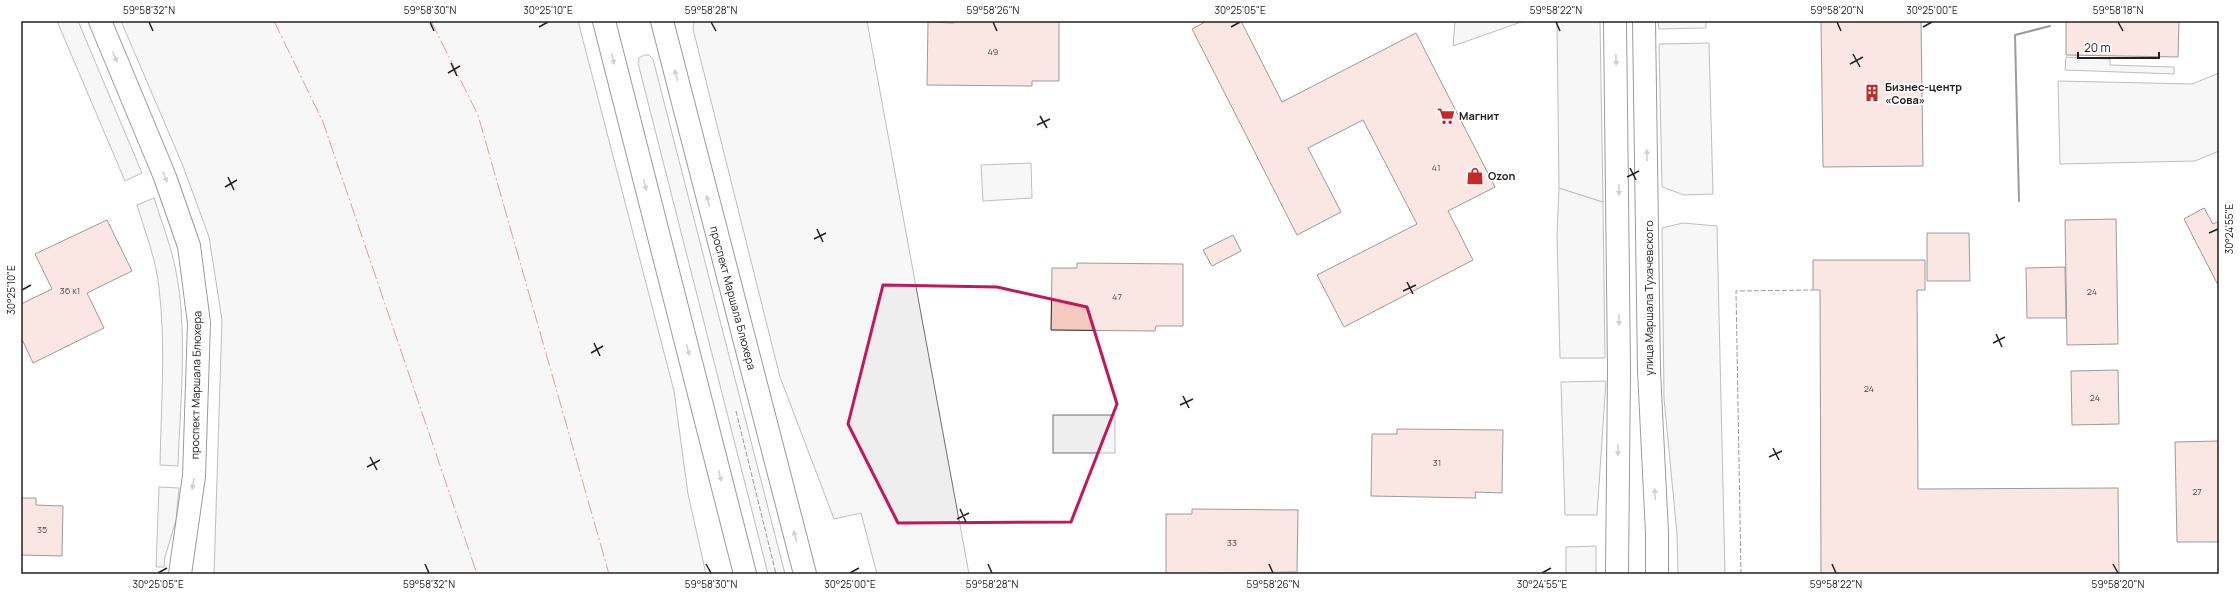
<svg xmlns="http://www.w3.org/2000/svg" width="2240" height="595" font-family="Manrope,sans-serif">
	<rect width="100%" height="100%" fill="#fff"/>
	<g fill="#eee" stroke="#6f6f6f">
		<path d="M57 21H78L142 173 125 181Z"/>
		<path d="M121 21H578L674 391 688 494 706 574H214L222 320 209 237 183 166Z"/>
		<path d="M694 21H867L969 574H877L861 513 834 519 780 377 693 29Z"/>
		<path d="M1455 21H1524L1453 46Z"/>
		<path d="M1658 21H1706V28L1659 29Z"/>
		<path d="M1709 43 1713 194 1684 195 1662 187 1659 44Z"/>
		<path d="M644 55H649L653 59 785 574H768L638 63 639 58Z"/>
		<path d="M2066 57 2110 59V65L2174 67V74L2065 70Z"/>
		<path d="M1031 163 1032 198 983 201 981 165Z"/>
		<path d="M1559 188 1603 202 1605 358H1560L1557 235Z"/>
		<path d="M154 198C163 226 174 254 178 283 187 340 180 407 178 466L160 465C161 406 166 346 159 288 156 259 145 232 137 205Z"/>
		<path d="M1683 223 1717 226 1725 574H1678L1677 534 1664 398 1662 228Z"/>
		<path d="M1606 381 1597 515H1565L1561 382Z"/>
		<rect x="1053" y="415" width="62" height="38"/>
		<path d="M159 487 179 488 176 520 165 557 164 567H156Z"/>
		<path d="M1596 546V574H1566V547Z"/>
	</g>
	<g fill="#ededed" stroke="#6f6f6f">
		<path d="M1557 21H1600L1603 202 1559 188Z"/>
		<path d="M2219 73V151L2195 161 2060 164 2058 81 2192 84Z"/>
	</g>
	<g fill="#f3c9c0" stroke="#222">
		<path d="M953 21H1059V81H1032V86L927 85 928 22 954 23Z"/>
		<path d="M1207 21H1241L1282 102 1416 33 1495 187 1448 211 1473 260 1344 327 1317 275 1417 224 1363 120 1308 148 1341 212 1297 235 1192 29Z"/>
		<path d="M1821 21H1921L1923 166 1823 167Z"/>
		<path d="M2066 21H2179L2178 57 2066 55Z"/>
		<path d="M2204 208 2213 224 2219 221V287L2184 219Z"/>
		<path d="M2116 219 2118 344 2067 345 2065 220Z"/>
		<path d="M107 220 132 271 87 293 104 328 33 363 21 337V304L52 289 35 254Z"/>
		<path d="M1927 233H1969L1970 281H1927Z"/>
		<path d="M1233 235 1241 251 1212 266 1203 250Z"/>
		<path d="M1813 260H1925V290H1917L1918 489 2118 488 2119 574H1821L1820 290H1813Z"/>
		<path d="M1077 263 1183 264V326H1156L1155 331 1051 330 1052 268H1077Z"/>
		<path d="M2065 267 2066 318H2027L2026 268Z"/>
		<path d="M2118 370 2119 424 2072 425 2071 371Z"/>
		<path d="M1397 429 1503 430 1502 493 1475 492 1476 498 1371 496 1372 434H1397Z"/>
		<path d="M2219 441V542H2177L2175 442Z"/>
		<path d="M21 498H36V505L63 506 62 556 21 555Z"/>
		<path d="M1192 509 1298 510 1297 572 1166 574V514H1192Z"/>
	</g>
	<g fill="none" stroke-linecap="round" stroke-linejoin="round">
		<g stroke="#222" stroke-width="24">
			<g id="minor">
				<path d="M100 21 165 177 189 246 199 323 194 476 180 574"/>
				<path d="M1615 21 1619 370 1617 574"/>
				<path d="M1644 21 1649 371 1657 533V574"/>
			</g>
		</g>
		<g stroke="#222" stroke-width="24">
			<g id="major">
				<path d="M604 21 745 574"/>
				<path d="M662 21 805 574"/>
			</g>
		</g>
		<use href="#minor" stroke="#fff" stroke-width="22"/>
		<use href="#major" stroke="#fff" stroke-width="22"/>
		<g stroke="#222" stroke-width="1" stroke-dasharray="5 2" stroke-linecap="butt">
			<path d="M736 411 776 574"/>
			<path d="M1638 573V574"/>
			<path d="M1741 574 1736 291 1813 290"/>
		</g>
		<path stroke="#222" stroke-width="2" d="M2019 201 2015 35 2050 26"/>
		<g stroke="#c62828" stroke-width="1" stroke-dasharray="14 3 2 3" stroke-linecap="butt">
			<path d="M274 21 323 122 477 574"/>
			<path d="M431 21 478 115 609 574"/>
		</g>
	</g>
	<defs><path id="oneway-solid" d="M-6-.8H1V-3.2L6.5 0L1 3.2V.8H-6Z"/></defs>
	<g fill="#9c9c9c">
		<use href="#oneway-solid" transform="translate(115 57) rotate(67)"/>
		<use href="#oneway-solid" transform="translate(613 59) rotate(76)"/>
		<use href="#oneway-solid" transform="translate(1616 60) rotate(89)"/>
		<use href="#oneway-solid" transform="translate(676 75) rotate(-105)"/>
		<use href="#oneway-solid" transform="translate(1647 155) rotate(-91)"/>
		<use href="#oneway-solid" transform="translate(165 177) rotate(69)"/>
		<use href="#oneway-solid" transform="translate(645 185) rotate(76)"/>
		<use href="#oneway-solid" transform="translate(1619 190) rotate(89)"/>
		<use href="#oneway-solid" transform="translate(708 201) rotate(-105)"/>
		<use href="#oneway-solid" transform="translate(1619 320) rotate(90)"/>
		<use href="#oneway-solid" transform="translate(688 350) rotate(76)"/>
		<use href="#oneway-solid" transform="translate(1618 450) rotate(91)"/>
		<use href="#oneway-solid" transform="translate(720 476) rotate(76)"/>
		<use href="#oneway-solid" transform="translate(193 484) rotate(99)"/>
		<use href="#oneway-solid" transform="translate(1655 494) rotate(-93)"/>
		<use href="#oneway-solid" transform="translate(795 536) rotate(-105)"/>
	</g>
	<path d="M0 0H2240V595H0ZM883 285 997 287 1087 307 1117 404 1071 522 898 523 848 424Z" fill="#fff" fill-opacity=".55" fill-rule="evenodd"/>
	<path fill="none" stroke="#c2185b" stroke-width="3" stroke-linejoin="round" d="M883 285 997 287 1087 307 1117 404 1071 522 898 523 848 424Z"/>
	<path fill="none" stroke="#222" stroke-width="1.5" d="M149 22 153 31M430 22 434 31M711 22 716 31M993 22 997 31M1556 22 1560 31M1837 22 1841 31M2118 22 2123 31M539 27 548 22M1231 27 1240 22M1923 27 1932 22M1853 54 1860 67M451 63 457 76M1850 64 1863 57M448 73 460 66M1040 116 1047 128M1037 125 1050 119M1630 168 1636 180M228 177 234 190M1627 177 1639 171M225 187 237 180M817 229 823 242M2209 233 2218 229M814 239 826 233M1407 282 1413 294M22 290 31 285M1403 291 1416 285M1996 334 2002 347M594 343 600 356M1993 343 2005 337M591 353 603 346M1183 396 1189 408M1180 405 1193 399M1773 448 1779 460M370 457 377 470M1769 457 1782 451M367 467 380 460M960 509 966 522M957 519 969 513M425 564 429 573M706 564 711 573M988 564 992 573M1269 564 1273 573M1832 564 1836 573M2113 564 2118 573M158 573 167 568M850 573 859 568M1542 573 1551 568"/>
	<defs>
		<g id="building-bare" transform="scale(1.38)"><path d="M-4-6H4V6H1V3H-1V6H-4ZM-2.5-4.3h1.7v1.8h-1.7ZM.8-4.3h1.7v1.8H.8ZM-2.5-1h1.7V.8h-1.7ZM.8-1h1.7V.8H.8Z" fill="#c62828" stroke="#fff" stroke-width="2.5" paint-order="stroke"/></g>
		<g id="supermarket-bare" transform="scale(1.38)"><path d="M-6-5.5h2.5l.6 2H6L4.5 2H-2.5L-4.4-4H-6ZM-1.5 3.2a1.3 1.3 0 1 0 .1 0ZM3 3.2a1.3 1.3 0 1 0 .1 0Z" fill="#c62828" stroke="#fff" stroke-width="2.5" paint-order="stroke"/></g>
		<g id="shop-bare" transform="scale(1.38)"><path d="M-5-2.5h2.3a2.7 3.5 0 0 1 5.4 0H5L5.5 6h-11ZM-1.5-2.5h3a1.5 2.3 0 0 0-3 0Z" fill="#c62828" stroke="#fff" stroke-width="2.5" paint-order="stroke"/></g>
	</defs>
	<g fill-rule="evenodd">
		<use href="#building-bare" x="1872" y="93"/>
		<use href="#supermarket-bare" x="1446" y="116"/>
		<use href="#shop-bare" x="1475" y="176"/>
	</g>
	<g text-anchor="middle" stroke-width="3" stroke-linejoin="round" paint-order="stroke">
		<g font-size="9" fill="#564c4a">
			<text x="993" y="55">49</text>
			<text x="1436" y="171">41</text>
			<text x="70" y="294">36 к1</text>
			<text x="2092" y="295">24</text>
			<text x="1117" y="300">47</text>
			<text x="1869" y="392">24</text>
			<text x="2095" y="401">24</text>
			<text x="1437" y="466">31</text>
			<text x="2197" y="495">27</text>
			<text x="42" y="533">35</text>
			<text x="1232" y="546">33</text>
		</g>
		<g font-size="11" font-weight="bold" fill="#222" stroke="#fff" text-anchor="start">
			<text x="1885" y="91">Бизнес-центр<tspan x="1885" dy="13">«Сова»</tspan></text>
			<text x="1459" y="120">Магнит</text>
			<text x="1488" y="180">Ozon</text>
		</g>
		<g font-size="11" fill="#222" stroke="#fff">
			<text transform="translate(733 298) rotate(75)" y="4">проспект Маршала Блюхера</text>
			<text transform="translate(1649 298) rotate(-90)" y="4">улица Маршала Тухачевского</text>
			<text transform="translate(196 385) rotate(-89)" y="4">проспект Маршала Блюхера</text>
		</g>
	</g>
	<rect width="2240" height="595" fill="none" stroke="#ffffff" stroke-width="44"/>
	<path d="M2078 52v6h81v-6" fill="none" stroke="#222222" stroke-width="2"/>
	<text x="2084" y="52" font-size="12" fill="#222222" stroke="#ffffff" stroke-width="3" paint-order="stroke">20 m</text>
	<rect x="22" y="22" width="2196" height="551" fill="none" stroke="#222" stroke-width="1.5"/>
	<g font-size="10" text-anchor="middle" fill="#222">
		<text x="149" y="14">59°58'32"N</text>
		<text x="430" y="14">59°58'30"N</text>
		<text x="548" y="14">30°25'10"E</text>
		<text x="711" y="14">59°58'28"N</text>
		<text x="993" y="14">59°58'26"N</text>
		<text x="1240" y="14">30°25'05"E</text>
		<text x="1556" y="14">59°58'22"N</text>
		<text x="1837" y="14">59°58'20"N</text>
		<text x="1932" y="14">30°25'00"E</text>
		<text x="2118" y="14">59°58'18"N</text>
		<text transform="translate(2229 229) rotate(-90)" y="4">30°24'55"E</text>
		<text transform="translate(11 290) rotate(-90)" y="4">30°25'10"E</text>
		<text x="158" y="588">30°25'05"E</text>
		<text x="429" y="588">59°58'32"N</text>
		<text x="711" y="588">59°58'30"N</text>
		<text x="850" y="588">30°25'00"E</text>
		<text x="992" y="588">59°58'28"N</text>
		<text x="1273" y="588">59°58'26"N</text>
		<text x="1542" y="588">30°24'55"E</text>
		<text x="1836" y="588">59°58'22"N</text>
		<text x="2118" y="588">59°58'20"N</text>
	</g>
</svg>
